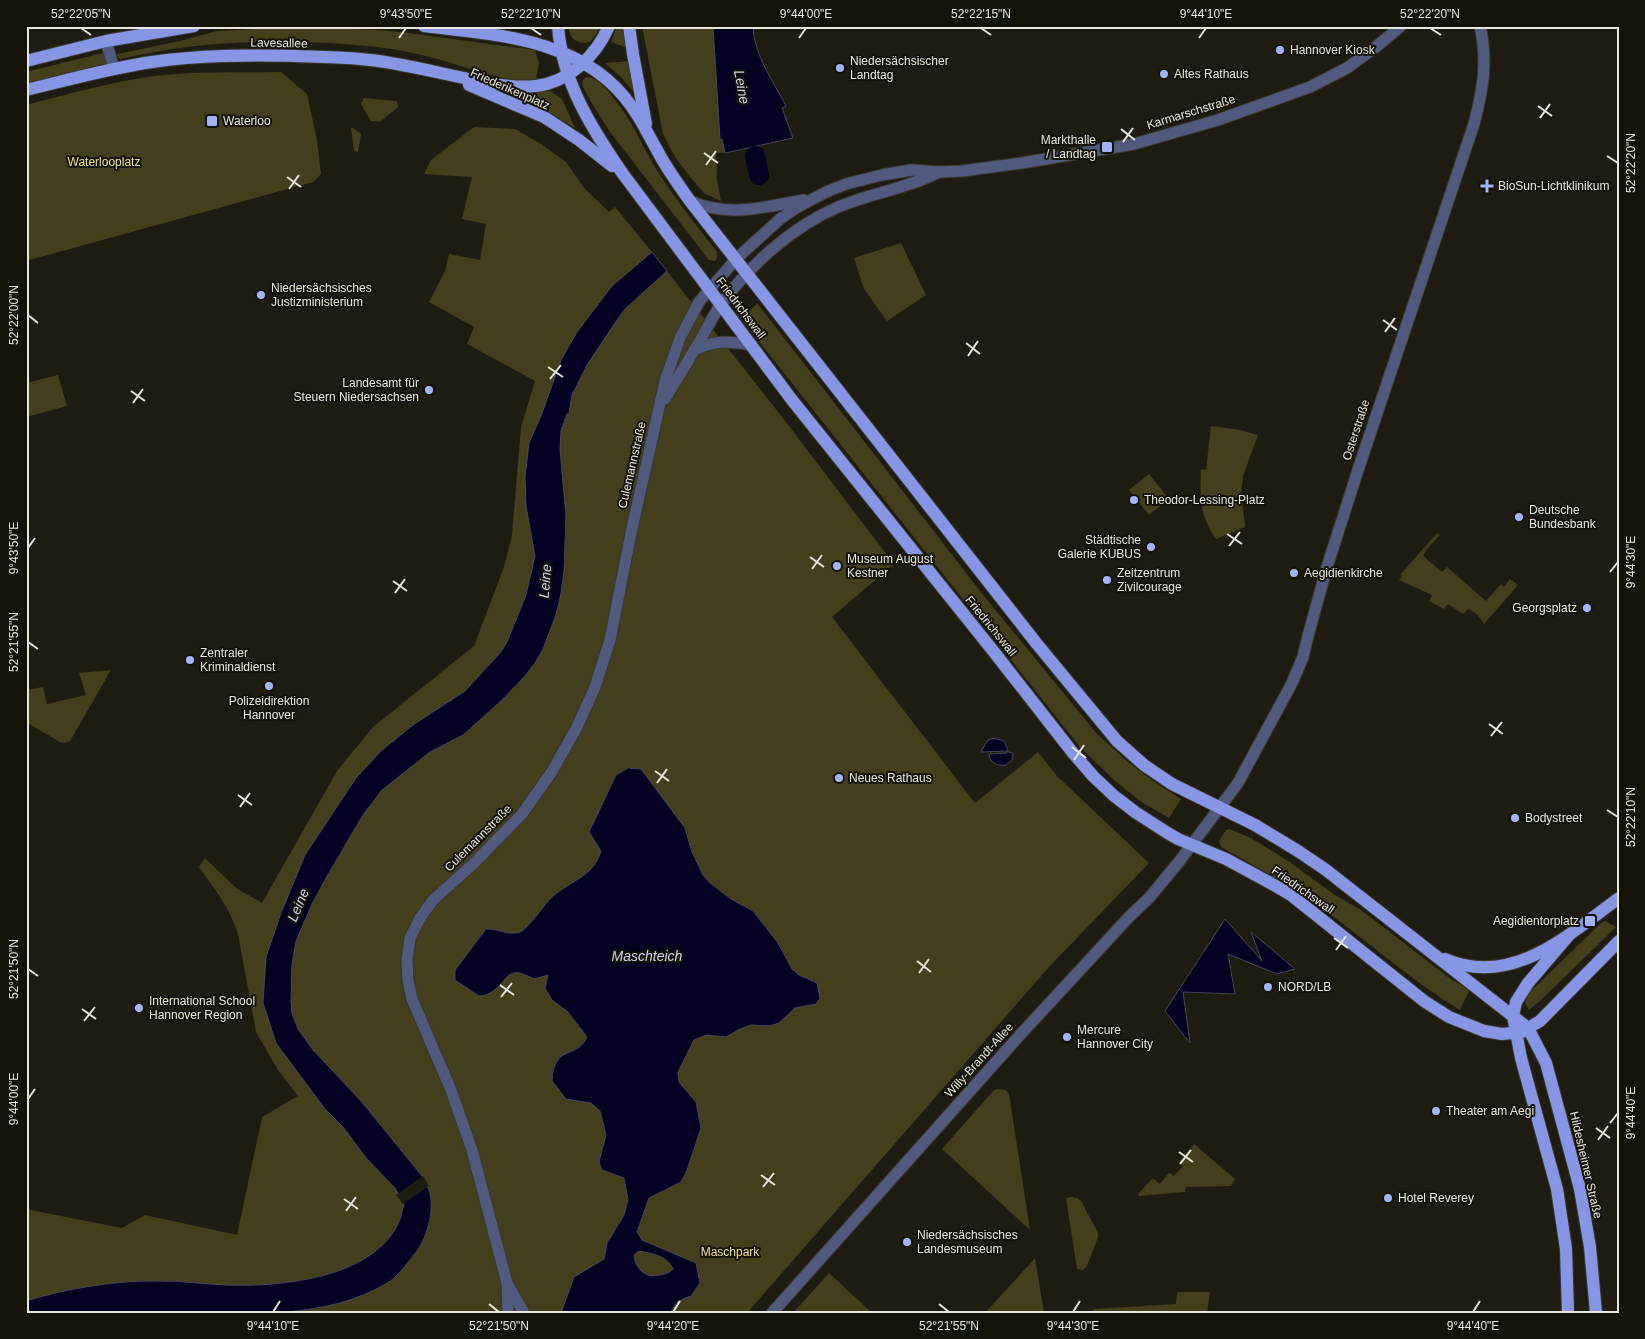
<svg xmlns="http://www.w3.org/2000/svg" width="1645" height="1339" font-family="Helvetica,sans-serif">
	<rect width="100%" height="100%" fill="#1e1c10"/>
	<g fill="#433e1c">
		<path d="M569 26H602L590 42C579 45 568 39 569 26Z"/>
		<path d="M617 26H625L627 48 611 42Z"/>
		<path d="M642 26H713L720 138 722 139 725 153H716L717 180 721 201 705 194 690 177 675 157 663 134Z"/>
		<path d="M295 27 378 30 409 33 535 50 539 64 536 79C507 83 482 72 454 64 430 56 402 50 376 47 314 40 248 40 186 47 163 50 141 55 119 59L117 54 180 41 217 31Z"/>
		<path d="M107 52 110 63 26 84V72Z"/>
		<path d="M630 61 636 95 622 78 605 63Z"/>
		<path d="M281 72 307 94 317 140 321 174 313 182 26 261V105C68 94 111 82 154 76 196 71 239 73 281 72Z"/>
		<path d="M586 77C598 77 608 91 615 100 633 121 643 149 658 172 676 200 697 226 717 252V258L715 261 709 260 610 132 591 102 582 85 583 80Z"/>
		<path d="M549 90 562 99 575 128 525 99 526 95Z"/>
		<path d="M364 98 397 101 398 107 380 122 371 121 361 104Z"/>
		<path d="M474 127 515 129 541 144 566 162 584 188 609 212 615 207 652 252 779 413 894 564 832 617 975 803 1038 752 1057 776 1149 863 1049 967 747 1313H26V1209L122 1228 145 1215 237 1235 262 1117 298 1096 278 1070 256 1032 238 934C230 908 214 888 199 867L205 858 236 888 262 903 337 771 373 727 474 646 504 567 512 535 521 427 535 381 467 344 474 327 429 302 445 271 449 254 480 260 486 224 462 219 472 177 424 174 431 160Z"/>
		<path d="M351 128H353L361 134 358 152 354 151Z"/>
		<path d="M901 243 926 295 887 321 864 289 854 258Z"/>
		<path d="M757 303 984 596 1097 734 1127 761 1153 781 1181 799 1169 818 1140 801 1115 781 1080 747 742 320Z"/>
		<path d="M58 375 67 406 26 417V383Z"/>
		<path d="M1211 426 1241 430 1258 435 1243 476 1241 493 1245 527 1216 539C1199 515 1200 498 1201 469L1206 470Z"/>
		<path d="M1149 474 1169 499 1149 515 1129 490Z"/>
		<path d="M1437 533 1440 535 1428 548 1423 556 1442 572 1447 567 1486 601 1501 584 1504 587 1510 579 1518 585 1484 624C1480 617 1476 612 1468 609L1463 614 1448 604 1444 609 1429 601 1432 595 1399 580 1402 576 1400 575Z"/>
		<path d="M111 670 70 741 65 743 60 742 26 722V690L43 687 47 704 86 695 79 673Z"/>
		<path d="M1229 829 1251 838 1288 861 1335 895 1361 910 1452 980 1463 986 1469 991 1460 1010C1411 980 1368 942 1322 908 1290 885 1255 866 1221 847L1219 841 1226 830Z"/>
		<path d="M1605 921 1616 927 1541 1000 1529 1010 1525 1002 1529 993 1601 923Z"/>
		<path d="M998 1089 1005 1090 1009 1094 1030 1230 942 1149 994 1090Z"/>
		<path d="M1194 1144 1235 1179 1231 1186 1186 1187 1185 1192 1139 1196 1138 1194 1153 1178 1160 1184 1169 1173 1174 1176 1183 1166 1179 1162Z"/>
		<path d="M1071 1197 1077 1198 1081 1201 1098 1233V1237L1087 1266 1083 1270 1077 1269 1066 1198Z"/>
		<path d="M1035 1258 1044 1313H985Z"/>
		<path d="M829 1273 872 1313H793Z"/>
		<path d="M1177 1292H1210L1207 1313H1092L1093 1309 1176 1304Z"/>
	</g>
	<g fill="#030022" stroke="#48455a" fill-rule="evenodd">
		<path d="M713 26H753C754 55 773 81 786 106L782 108 793 138 725 153 722 139H720Z"/>
		<path d="M652 252 667 271 625 309 615 323 587 365 572 395 569 413 567 414 561 431 560 449 566 516 564 571 561 593 556 615 543 649 535 663 525 676 501 701 463 735 430 752 382 790 363 815 326 878 312 904 296 941 292 964 291 1002 292 1013 298 1029 313 1050 361 1101 422 1176C424 1181 427 1185 429 1190 435 1209 428 1235 417 1251 409 1261 399 1275 389 1282 326 1320 252 1313 182 1313 130 1313 78 1313 26 1313V1301C68 1288 117 1280 161 1281 183 1281 204 1284 226 1285 279 1287 369 1279 397 1226 401 1219 402 1211 404 1204L395 1188 367 1159 343 1127 325 1109 276 1043 263 1003 266 957 281 913 305 855 356 778 381 751 413 725 465 691 501 652 507 642 526 595 535 556 526 506 525 477 529 443 541 416 561 360 577 332 612 286Z"/>
		<path d="M993 738 1004 741 1007 748 1008 752 1013 753 1012 760 1006 765C998 766 990 764 989 754L1007 753V751L981 752 987 741Z"/>
		<path d="M628 768 641 769 685 828 692 852 703 875 710 883 731 899 753 911 778 943 792 969 799 975 817 983 820 998 816 1004 795 1008 779 1023 769 1026 751 1025 740 1029 726 1037 706 1035 694 1040 678 1072 679 1082 696 1102 701 1128 686 1173 681 1182 649 1198 637 1232 642 1240 696 1263 700 1283 691 1296 678 1301 670 1313H561L574 1277 604 1259 607 1243 624 1215 628 1200 624 1178 602 1170 599 1162 606 1135 600 1111 591 1103 566 1099 552 1081C554 1043 577 1060 587 1037L568 1012 552 1000 545 988 548 975 534 979C505 963 510 981 490 993 487 995 482 996 479 996L455 980V970L486 929C497 928 508 936 520 932 528 929 544 905 551 898 570 880 593 878 601 851L589 832 616 775ZM639 1251C651 1253 668 1256 673 1269L668 1273C664 1274 656 1276 651 1276 641 1274 634 1264 634 1255Z"/>
		<path d="M1225 919 1262 961 1251 932 1295 969 1277 974 1228 954 1235 994 1183 992 1190 1043 1165 1011Z"/>
	</g>
	<path fill="#1e1c10" d="M423 1176 429 1186 403 1204 396 1195Z"/>
	<g fill="none" stroke-linecap="round" stroke-linejoin="round">
		<path stroke="#030022" stroke-width="20" d="M755 156 759 175"/>
		<g stroke="#3a382d" stroke-width="13">
			<g id="minor">
				<path d="M106 41 114 69"/>
				<path d="M690 201C730 218 763 207 804 200"/>
				<path d="M695 350C713 340 731 341 752 345"/>
				<path d="M665 399C675 382 686 365 696 347 705 333 712 317 721 304 751 264 792 227 838 207 871 193 906 189 939 172"/>
				<path d="M507 1283 508 1313"/>
				<path d="M524 1313 507 1283 472 1150 451 1090 412 999 408 981 407 960 410 938 420 918 433 900 472 865 522 814 551 773 577 727 595 687 610 640 631 533 665 381 680 338 699 302 736 259 780 219 796 208 826 192 846 184 882 175 911 170 939 172 962 171 1022 163 1134 144 1218 120 1310 87 1347 68 1377 46 1401 26"/>
				<path d="M772 1313 1020 1035 1129 917 1149 898 1178 863 1238 783 1292 683 1303 657 1308 636 1327 567 1359 467 1474 124C1483 89 1488 62 1480 26"/>
			</g>
		</g>
		<g stroke="#3a382d" stroke-width="14">
			<g id="major">
				<path d="M424 26C499 35 585 39 632 107 642 121 649 136 657 150 666 168 678 184 690 201L1037 644 1117 741 1144 765 1172 784 1255 825 1298 851 1326 870 1528 1028 1546 1063 1580 1189 1590 1247 1596 1313"/>
				<path d="M558 26C562 82 592 129 623 174L792 400 994 652 1073 753 1093 776 1113 795 1135 812 1166 832 1178 839 1226 859 1274 885 1291 895 1424 1001 1449 1017 1484 1031 1502 1034 1522 1032 1540 1021 1619 941"/>
				<path d="M629 26 633 54 646 124"/>
				<path d="M26 61 106 41 194 26"/>
				<path d="M469 85 544 117 579 140 612 166"/>
				<path d="M26 90C68 80 110 68 152 62 200 55 248 55 296 56 317 57 339 57 360 59 401 62 440 74 479 81 498 85 517 88 536 86 569 82 596 56 609 26"/>
				<path d="M1445 959C1512 988 1568 935 1619 898"/>
				<path d="M1568 1313 1566 1249 1557 1189 1521 1058 1513 1016 1516 1002 1528 983 1569 935"/>
			</g>
		</g>
		<use href="#minor" stroke="#51597e" stroke-width="11"/>
		<use href="#major" stroke="#8796e4" stroke-width="12"/>
	</g>
	<path fill="none" stroke="#e8e7de" stroke-width="2" d="M81 28 91 35M531 28 541 35M981 28 991 35M1430 28 1441 35M399 38 406 28M799 38 806 28M1199 38 1206 28M1538 106 1552 116M1540 118 1550 104M1121 129 1135 140M1123 142 1133 128M704 153 718 163M1607 156 1618 163M706 165 716 151M287 177 301 187M289 189 299 175M28 315 38 323M1383 320 1397 330M1385 332 1395 318M966 343 980 354M968 356 978 341M548 367 563 377M550 379 561 365M131 391 145 401M133 403 143 389M1227 534 1242 544M1229 546 1240 532M28 548 35 538M810 557 824 567M812 569 822 555M1610 572 1618 562M393 581 407 591M395 593 405 579M28 642 38 649M1489 724 1503 734M1491 736 1502 722M1072 747 1086 758M1074 760 1084 745M655 771 669 781M657 783 667 769M238 795 252 805M240 807 250 793M1607 810 1618 817M1334 938 1348 948M1336 950 1346 936M917 961 931 972M28 969 38 976M919 973 929 959M500 985 514 995M501 997 512 983M82 1009 96 1019M84 1021 95 1007M28 1099 35 1089M1610 1123 1618 1113M1596 1128 1610 1138M1598 1140 1608 1126M1179 1152 1193 1162M1180 1164 1191 1150M761 1175 775 1185M763 1187 774 1173M344 1199 358 1209M346 1211 356 1197M489 1304 499 1312M939 1304 949 1312M273 1312 280 1301M673 1312 680 1301M1073 1312 1080 1301M1473 1312 1480 1301"/>
	<g fill="#a3b2fd" stroke="#151307" stroke-width="2">
		<circle cx="1280" cy="50" r="5"/>
		<circle cx="840" cy="68" r="5"/>
		<circle cx="1164" cy="74" r="5"/>
		<rect x="206" y="115" width="12" height="12" rx="2.5"/>
		<rect x="1101" y="141" width="12" height="12" rx="2.5"/>
		<path d="M1484.5 178.5h5v5h5v5h-5v5h-5v-5h-5v-5h5z"/>
		<circle cx="261" cy="295" r="5"/>
		<circle cx="429" cy="390" r="5"/>
		<circle cx="1134" cy="500" r="5"/>
		<circle cx="1519" cy="517" r="5"/>
		<circle cx="1151" cy="547" r="5"/>
		<circle cx="837" cy="566" r="5"/>
		<circle cx="1294" cy="573" r="5"/>
		<circle cx="1107" cy="580" r="5"/>
		<circle cx="1587" cy="608" r="5"/>
		<circle cx="190" cy="660" r="5"/>
		<circle cx="269" cy="686" r="5"/>
		<circle cx="839" cy="778" r="5"/>
		<circle cx="1515" cy="818" r="5"/>
		<rect x="1584" y="915" width="12" height="12" rx="2.5"/>
		<circle cx="1268" cy="987" r="5"/>
		<circle cx="139" cy="1008" r="5"/>
		<circle cx="1067" cy="1037" r="5"/>
		<circle cx="1436" cy="1111" r="5"/>
		<circle cx="1388" cy="1198" r="5"/>
		<circle cx="907" cy="1242" r="5"/>
	</g>
	<g text-anchor="middle" stroke-width="4" stroke-linejoin="round" paint-order="stroke">
		<g font-size="12" fill="#e8e7de" stroke="#151307">
			<text transform="translate(279 43) rotate(1)" y="4">Lavesallee</text>
			<text transform="translate(510 89) rotate(24)" y="4">Friederikenplatz</text>
			<text transform="translate(1191 112) rotate(-17)" y="4">Karmarschstraße</text>
			<text transform="translate(741 308) rotate(53)" y="4">Friedrichswall</text>
			<text transform="translate(1356 430) rotate(-72)" y="4">Osterstraße</text>
			<text transform="translate(632 465) rotate(-77)" y="4">Culemannstraße</text>
			<text transform="translate(991 626) rotate(51)" y="4">Friedrichswall</text>
			<text transform="translate(478 838) rotate(-45)" y="4">Culemannstraße</text>
			<text transform="translate(1303 890) rotate(35)" y="4">Friedrichswall</text>
			<text transform="translate(979 1060) rotate(-48)" y="4">Willy-Brandt-Allee</text>
			<text transform="translate(1586 1165) rotate(77)" y="4">Hildesheimer Straße</text>
		</g>
		<g font-size="12" fill="#e8e7de" stroke="#151307" text-anchor="start">
			<text x="1290" y="54">Hannover Kiosk</text>
			<text x="850" y="65">Niedersächsischer<tspan x="850" dy="14">Landtag</tspan></text>
			<text x="1174" y="78">Altes Rathaus</text>
			<text x="223" y="125">Waterloo</text>
			<text x="1096" y="144" text-anchor="end">Markthalle<tspan x="1096" dy="14">/ Landtag</tspan></text>
			<text x="1498" y="190">BioSun-Lichtklinikum</text>
			<text x="271" y="292">Niedersächsisches<tspan x="271" dy="14">Justizministerium</tspan></text>
			<text x="419" y="387" text-anchor="end">Landesamt für<tspan x="419" dy="14">Steuern Niedersachsen</tspan></text>
			<text x="1144" y="504">Theodor-Lessing-Platz</text>
			<text x="1529" y="514">Deutsche<tspan x="1529" dy="14">Bundesbank</tspan></text>
			<text x="1141" y="544" text-anchor="end">Städtische<tspan x="1141" dy="14">Galerie KUBUS</tspan></text>
			<text x="847" y="563">Museum August<tspan x="847" dy="14">Kestner</tspan></text>
			<text x="1117" y="577">Zeitzentrum<tspan x="1117" dy="14">Zivilcourage</tspan></text>
			<text x="1304" y="577">Aegidienkirche</text>
			<text x="1577" y="612" text-anchor="end">Georgsplatz</text>
			<text x="200" y="657">Zentraler<tspan x="200" dy="14">Kriminaldienst</tspan></text>
			<text x="269" y="705" text-anchor="middle">Polizeidirektion<tspan x="269" dy="14">Hannover</tspan></text>
			<text x="849" y="782">Neues Rathaus</text>
			<text x="1525" y="822">Bodystreet</text>
			<text x="1579" y="925" text-anchor="end">Aegidientorplatz</text>
			<text x="1278" y="991">NORD/LB</text>
			<text x="149" y="1005">International School<tspan x="149" dy="14">Hannover Region</tspan></text>
			<text x="1077" y="1034">Mercure<tspan x="1077" dy="14">Hannover City</tspan></text>
			<text x="1446" y="1115">Theater am Aegi</text>
			<text x="1398" y="1202">Hotel Reverey</text>
			<text x="917" y="1239">Niedersächsisches<tspan x="917" dy="14">Landesmuseum</tspan></text>
		</g>
		<g font-size="12" fill="#eee08c" stroke="#151307">
			<text x="104" y="166">Waterlooplatz</text>
			<text x="730" y="1256">Maschpark</text>
		</g>
		<g font-size="14" font-style="italic" fill="#ccd3f1" stroke="#151307">
			<text transform="translate(742 87) rotate(80)" y="5">Leine</text>
			<text transform="translate(545 581) rotate(-85)" y="5">Leine</text>
			<text transform="translate(298 905) rotate(-67)" y="5">Leine</text>
			<text x="647" y="961">Maschteich</text>
		</g>
	</g>
	<rect width="1645" height="1339" fill="none" stroke="#151307" stroke-width="55"/>
	<rect x="28" y="28" width="1590" height="1284" fill="none" stroke="#e8e7de" stroke-width="2"/>
	<g font-size="12" text-anchor="middle" fill="#e8e7de">
		<text x="81" y="18">52°22'05"N</text>
		<text x="406" y="18">9°43'50"E</text>
		<text x="531" y="18">52°22'10"N</text>
		<text x="806" y="18">9°44'00"E</text>
		<text x="981" y="18">52°22'15"N</text>
		<text x="1206" y="18">9°44'10"E</text>
		<text x="1430" y="18">52°22'20"N</text>
		<text transform="translate(1631 163) rotate(-90)" y="4">52°22'20"N</text>
		<text transform="translate(14 315) rotate(-90)" y="4">52°22'00"N</text>
		<text transform="translate(14 548) rotate(-90)" y="4">9°43'50"E</text>
		<text transform="translate(1631 562) rotate(-90)" y="4">9°44'30"E</text>
		<text transform="translate(14 642) rotate(-90)" y="4">52°21'55"N</text>
		<text transform="translate(1631 817) rotate(-90)" y="4">52°22'10"N</text>
		<text transform="translate(14 969) rotate(-90)" y="4">52°21'50"N</text>
		<text transform="translate(14 1099) rotate(-90)" y="4">9°44'00"E</text>
		<text transform="translate(1631 1113) rotate(-90)" y="4">9°44'40"E</text>
		<text x="273" y="1330">9°44'10"E</text>
		<text x="499" y="1330">52°21'50"N</text>
		<text x="673" y="1330">9°44'20"E</text>
		<text x="949" y="1330">52°21'55"N</text>
		<text x="1073" y="1330">9°44'30"E</text>
		<text x="1473" y="1330">9°44'40"E</text>
	</g>
</svg>
